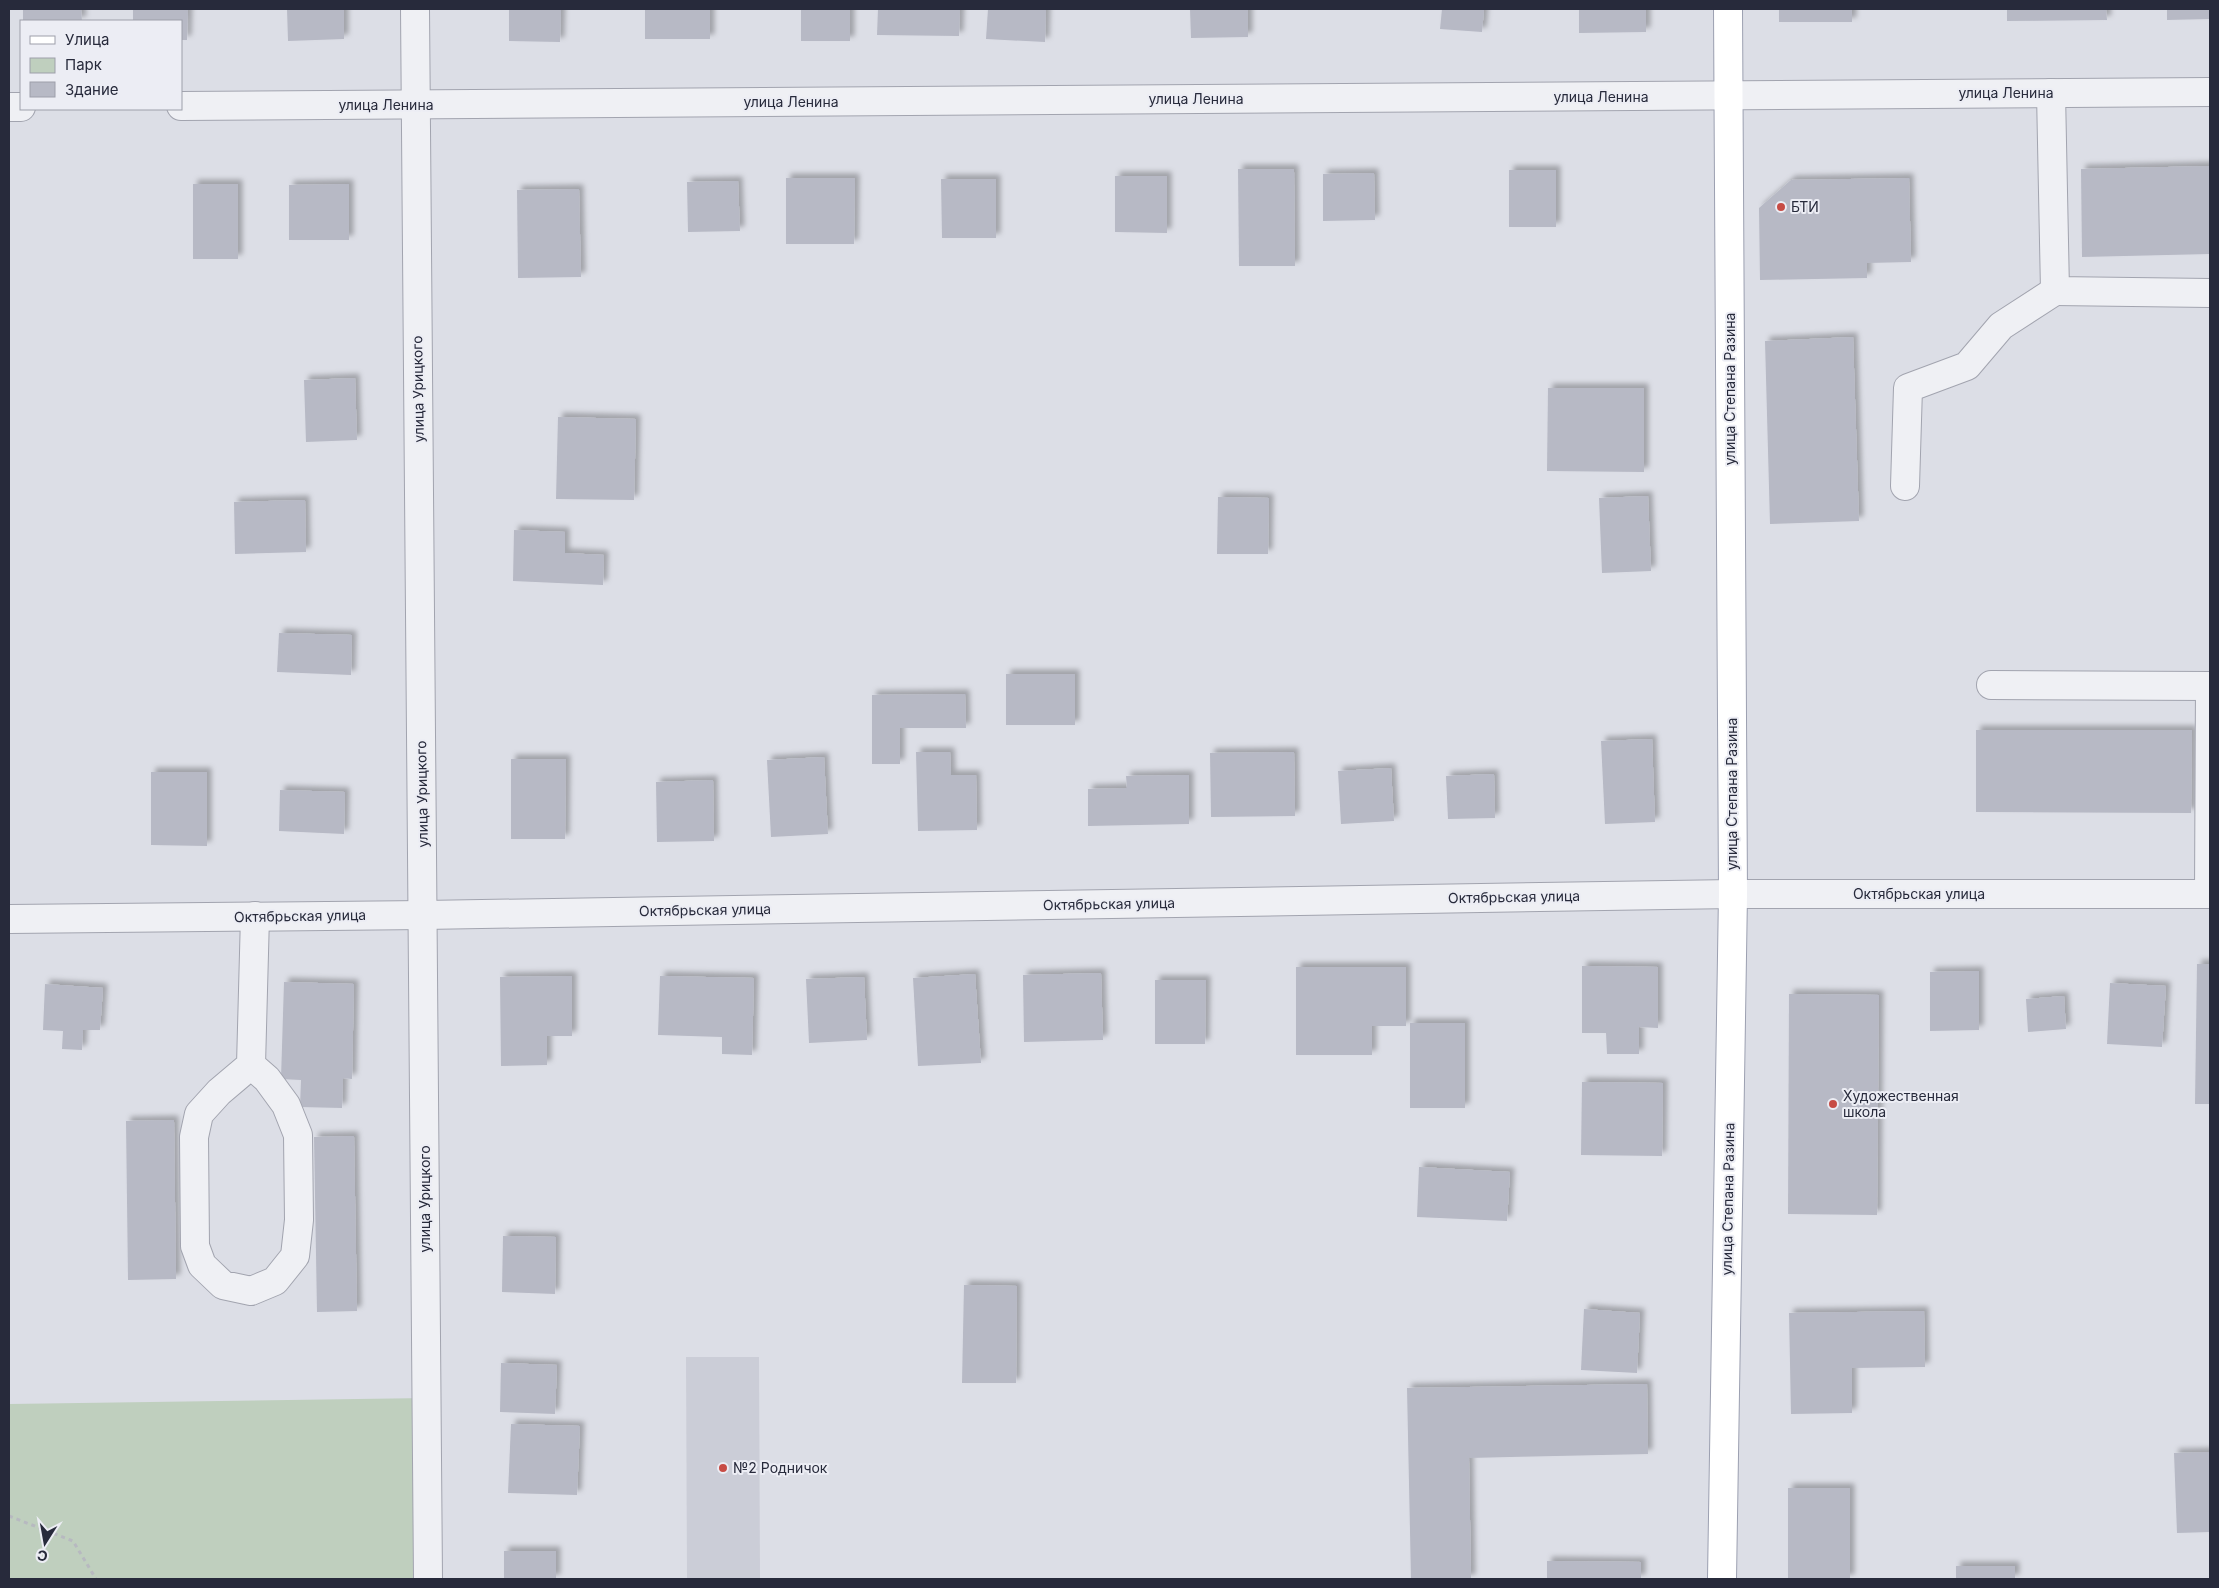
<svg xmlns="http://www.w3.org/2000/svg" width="2219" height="1588" font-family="Inter,sans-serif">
	<defs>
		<filter id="shadow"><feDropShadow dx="4.5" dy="-4.5" stdDeviation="2.5" flood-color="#0004"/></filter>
	</defs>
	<rect width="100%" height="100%" fill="#dcdee6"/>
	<path fill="#cbcdd7" d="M686 1357H759L760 1579H687Z"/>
	<path fill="#bfcfbe" d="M427 1398 428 1579H9V1404Z"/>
	<g fill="#b7b9c5" filter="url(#shadow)">
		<path d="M23 9H81L82 21H23Z"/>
		<path d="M133 9H188L187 40H181V21H133Z"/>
		<path d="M287 9H344V39L288 41Z"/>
		<path d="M509 9H561L560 42 509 41Z"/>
		<rect x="645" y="9" width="65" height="30"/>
		<rect x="801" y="9" width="49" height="32"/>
		<path d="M878 9H960L959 36 877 35Z"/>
		<path d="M988 9H1046L1045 42 986 39Z"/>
		<path d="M1190 9H1248V37L1191 38Z"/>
		<path d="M1442 9H1484L1482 32 1440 29Z"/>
		<path d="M1579 9H1646V32L1579 33Z"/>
		<rect x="1779" y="9" width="73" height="13"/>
		<path d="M2007 9H2106L2107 20 2007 21Z"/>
		<path d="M2167 9H2210V19L2167 20Z"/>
		<path d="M2210 166V254L2082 257 2081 169Z"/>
		<path d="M1238 169H1294L1295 266H1239Z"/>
		<rect x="1509" y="170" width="47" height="57"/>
		<path d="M1374 173 1375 220 1323 221V174Z"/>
		<path d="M1115 176H1167V233L1115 232Z"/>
		<path d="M786 178H855L854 244H786Z"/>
		<path d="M1909 178 1911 262 1867 263V278L1760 280 1759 208 1791 180Z"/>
		<path d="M941 179H996V238H942Z"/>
		<path d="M738 181 740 231 688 232 687 182Z"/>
		<rect x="193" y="184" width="45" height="75"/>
		<path d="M349 184V240H289V185Z"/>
		<path d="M579 189 581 277 518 278 517 190Z"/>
		<path d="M1853 337 1859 521 1770 524 1765 341Z"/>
		<path d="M355 378 357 440 306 442 304 380Z"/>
		<path d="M1548 388H1644V472L1547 471Z"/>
		<path d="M558 417 636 419 634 500 556 499Z"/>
		<path d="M1648 496 1651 571 1602 573 1599 498Z"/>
		<path d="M1218 497 1269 498 1268 554H1217Z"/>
		<path d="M305 500 306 552 235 554 234 502Z"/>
		<path d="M514 530 565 532V553L604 555 603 585 513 581Z"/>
		<path d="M279 633 352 635 351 675 277 672Z"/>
		<rect x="1006" y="674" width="69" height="51"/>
		<path d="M965 694 966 728H900V764H872V695Z"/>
		<path d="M1976 730H2192L2191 813 1976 812Z"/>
		<path d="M1652 739 1655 822 1605 824 1601 741Z"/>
		<path d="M916 752H950L951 775H976L977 830 918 831Z"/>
		<path d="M1294 752 1295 816 1211 817 1210 753Z"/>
		<path d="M824 757 828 834 771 837 767 760Z"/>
		<path d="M511 759H566L565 839H511Z"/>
		<path d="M1391 768 1394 821 1341 824 1338 771Z"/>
		<path d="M151 772H207V846L151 845Z"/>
		<path d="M1494 774 1495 818 1448 819 1446 776Z"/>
		<path d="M1189 775V824L1088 826V789L1127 788 1126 776Z"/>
		<path d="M713 780 714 841 657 842 656 782Z"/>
		<path d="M280 790 345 792 344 834 279 831Z"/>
		<path d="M2197 964H2210V1104H2195Z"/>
		<path d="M1582 966 1658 967V1028L1639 1027V1054H1607L1606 1033H1582Z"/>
		<path d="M1296 967H1406V1026H1372V1055H1296Z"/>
		<path d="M1979 971V1030L1930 1031V972Z"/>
		<path d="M1101 973 1103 1040 1024 1042 1023 975Z"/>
		<path d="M975 974 981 1063 918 1066 913 978Z"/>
		<path d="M572 976V1036H547V1065L501 1066 500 977Z"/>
		<path d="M660 976 754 978 752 1055 722 1054V1037L658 1035Z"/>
		<path d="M864 977 867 1040 809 1043 806 979Z"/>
		<path d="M1155 980H1206L1205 1044H1155Z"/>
		<path d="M284 982 354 984 352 1079 343 1078 342 1108 300 1107 301 1080 281 1079Z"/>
		<path d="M2110 983 2166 986 2162 1047 2107 1044Z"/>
		<path d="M45 984 103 988 100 1030H83L82 1050 62 1049 63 1031 43 1030Z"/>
		<path d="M1789 994 1879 995 1877 1215 1788 1214Z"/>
		<path d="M2064 996 2066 1029 2028 1032 2026 999Z"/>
		<rect x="1410" y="1023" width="55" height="85"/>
		<path d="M1582 1082 1663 1083 1662 1156 1581 1155Z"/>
		<path d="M174 1120 176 1279 128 1280 126 1121Z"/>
		<path d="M354 1136 357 1311 317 1312 314 1137Z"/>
		<path d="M1419 1167 1510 1172 1507 1221 1417 1217Z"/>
		<path d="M503 1236 556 1237 555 1294 502 1292Z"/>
		<path d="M964 1285 1017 1286 1016 1383H962Z"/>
		<path d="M1584 1309 1640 1313 1637 1373 1581 1370Z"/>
		<path d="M1924 1311 1925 1367 1852 1368V1413L1791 1414 1789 1313Z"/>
		<path d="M501 1363 557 1365 555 1414 500 1412Z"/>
		<path d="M1647 1384 1648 1454 1469 1458 1471 1579H1411L1407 1388Z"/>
		<path d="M511 1424 580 1426 577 1495 508 1493Z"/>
		<path d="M2210 1452V1532L2177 1533 2174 1453Z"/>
		<rect x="1788" y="1488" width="62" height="91"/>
		<rect x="504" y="1551" width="52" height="28"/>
		<path d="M1547 1561 1641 1562V1579H1547Z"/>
		<rect x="1956" y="1566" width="59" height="13"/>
	</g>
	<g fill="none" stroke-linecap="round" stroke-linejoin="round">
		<g stroke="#a2a4af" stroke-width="30">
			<g id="minor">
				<path d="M415 9 428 1579"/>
				<path d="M2051 93 2055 291 2210 293"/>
				<path d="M181 106 2210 92"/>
				<path d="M9 107H21"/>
				<path d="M1905 486 1908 388 1967 366 2001 326 2055 291"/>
				<path d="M1991 685 2210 686"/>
				<path d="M2209 894 2210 686"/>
				<path d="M9 919 424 915 1733 894H2210"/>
				<path d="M251 1065 267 1079 286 1105 298 1135 299 1220 295 1256 275 1281 251 1291 223 1285 202 1265 195 1246 194 1137 199 1114 219 1092 251 1065 255 916"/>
			</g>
		</g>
		<g stroke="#9ca0b1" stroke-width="30">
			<path id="major" d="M1722 1579 1733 894 1728 9"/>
		</g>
		<path stroke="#b7b9c0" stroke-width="3" stroke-dasharray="4 4" stroke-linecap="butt" d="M9 1516 73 1541 96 1579"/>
		<use href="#minor" stroke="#eff0f4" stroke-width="28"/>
		<use href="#major" stroke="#fff" stroke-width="28"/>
	</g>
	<g fill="#c74c45" stroke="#ecedf4" stroke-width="2">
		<circle cx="1781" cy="207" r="5"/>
		<circle cx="1833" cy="1104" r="5"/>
		<circle cx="723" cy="1468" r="5"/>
	</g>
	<g text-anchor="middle" stroke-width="4" stroke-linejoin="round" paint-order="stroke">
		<g font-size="14" fill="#272a3b" stroke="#ecedf4">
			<text x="2006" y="98">улица Ленина</text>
			<text x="1601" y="102">улица Ленина</text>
			<text x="1196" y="104">улица Ленина</text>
			<text x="791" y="107">улица Ленина</text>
			<text x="386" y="110">улица Ленина</text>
			<text transform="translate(418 389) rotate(-91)" y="5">улица Урицкого</text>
			<text transform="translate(1730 389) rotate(-90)" y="5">улица Степана Разина</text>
			<text transform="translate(422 794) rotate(-91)" y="5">улица Урицкого</text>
			<text transform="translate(1732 794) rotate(-90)" y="5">улица Степана Разина</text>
			<text x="1919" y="899">Октябрьская улица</text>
			<text transform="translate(1514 897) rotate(-1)" y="5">Октябрьская улица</text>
			<text transform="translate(1109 904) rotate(-1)" y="5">Октябрьская улица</text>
			<text transform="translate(705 910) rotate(-1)" y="5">Октябрьская улица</text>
			<text transform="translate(300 916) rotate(-1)" y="5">Октябрьская улица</text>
			<text transform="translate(425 1199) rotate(-90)" y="5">улица Урицкого</text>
			<text transform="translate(1728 1199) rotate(-89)" y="5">улица Степана Разина</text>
		</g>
		<g font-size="14" fill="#272a3b" stroke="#ecedf4" text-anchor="start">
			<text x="1791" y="212">БТИ</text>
			<text x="1843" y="1101">Художественная<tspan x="1843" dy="16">школа</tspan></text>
			<text x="733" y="1473">№2 Родничок</text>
		</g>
	</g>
	<rect width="2219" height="1588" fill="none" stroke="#272a3b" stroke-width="20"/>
	<rect x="20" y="20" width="162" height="90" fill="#ecedf4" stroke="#9d9faa"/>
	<rect x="30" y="36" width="25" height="8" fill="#ffffff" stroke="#9d9faa"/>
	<text x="65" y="45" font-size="15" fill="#272a3b">Улица</text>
	<rect x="30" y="58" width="25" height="15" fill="#bfcfbe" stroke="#9d9faa"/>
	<text x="65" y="70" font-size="15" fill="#272a3b">Парк</text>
	<rect x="30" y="82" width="25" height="15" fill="#b7b9c5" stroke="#9d9faa"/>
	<text x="65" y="95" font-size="15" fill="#272a3b">Здание</text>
	<g transform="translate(45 1543) rotate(191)" stroke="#ecedf4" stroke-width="4" paint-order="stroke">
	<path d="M0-4L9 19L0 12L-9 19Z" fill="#272a3b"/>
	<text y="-8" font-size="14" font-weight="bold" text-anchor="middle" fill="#272a3b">С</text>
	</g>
</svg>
